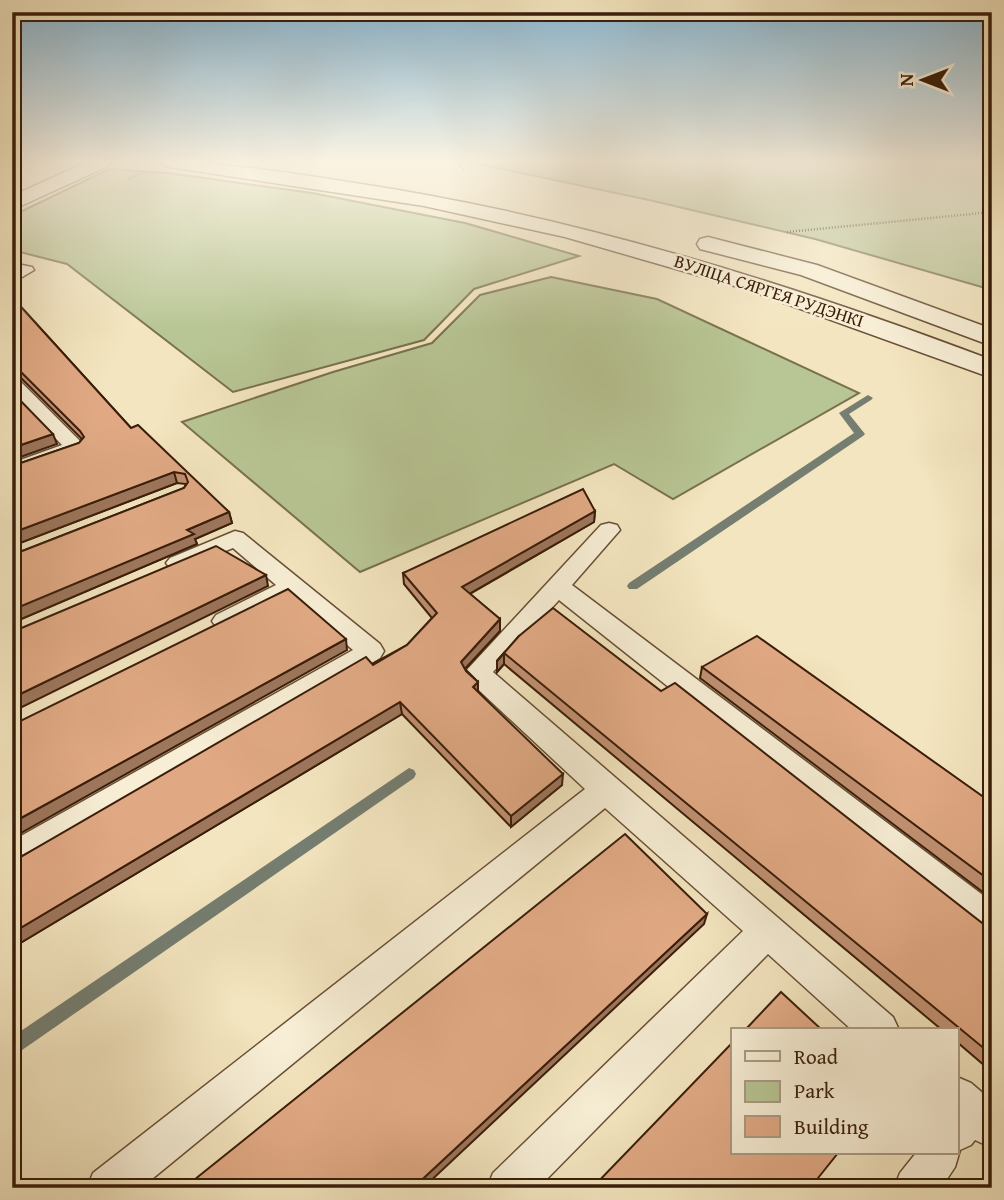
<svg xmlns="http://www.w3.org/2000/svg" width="1004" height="1200" font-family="'Gentium Book Plus',serif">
	<rect width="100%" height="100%" fill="#f3e5bf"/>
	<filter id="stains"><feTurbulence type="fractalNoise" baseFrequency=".00286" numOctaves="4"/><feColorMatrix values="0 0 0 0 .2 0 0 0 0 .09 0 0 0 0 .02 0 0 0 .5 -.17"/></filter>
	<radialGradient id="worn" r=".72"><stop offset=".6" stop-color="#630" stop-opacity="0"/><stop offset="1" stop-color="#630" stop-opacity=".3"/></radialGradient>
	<g fill="#b8c594" stroke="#79714e" stroke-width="2">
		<path d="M469 162H992V290L815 239 649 200Z"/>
		<path d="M109 169 168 173 312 193 465 223 579 256 474 289 424 340 233 392 67 264 12 250V216Z"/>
		<path d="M551 277 657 299 859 393 673 499 614 464 360 572 182 422 333 372 432 343 480 295Z"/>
	</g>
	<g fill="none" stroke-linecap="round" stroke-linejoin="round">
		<g fill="#757e71" fill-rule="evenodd">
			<path d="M868 395 873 398 871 400 849 414 865 434 863 436 637 589H629L627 586 629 583 854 433 839 413Z"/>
			<path d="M409 768 414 770 416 774 414 778 12 1057V1037Z"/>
		</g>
		<g stroke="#684f36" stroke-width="3">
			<g id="service">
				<path d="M12 263 32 267 34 270 12 283Z"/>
				<path d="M12 378 18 379 82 443 85 447 82 451 12 476V463L62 445 12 394Z"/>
				<path d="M609 523 617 525 620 530 572 585 992 902V939L980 934 559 600 493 672 893 1017 899 1030H852L768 954 538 1188H487L493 1173 743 931 605 808 141 1188H87L93 1173 585 789 468 680 464 673 601 525Z"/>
				<path d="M235 531 243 533 380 644 384 651 380 658 23 868 12 872V841L353 650 291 597 234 627 225 630 216 627 212 621 216 615 276 585 233 548 178 570 170 568 166 563 170 558Z"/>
				<path d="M957 1077 971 1083 992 1101V1148L975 1140 971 1145 960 1150 955 1167 941 1188H894L900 1173 916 1153H957Z"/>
			</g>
		</g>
		<g stroke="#684f36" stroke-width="3">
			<g id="minor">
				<path d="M160 162C225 162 290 173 355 183 574 216 785 282 992 360V378L745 289 565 237 424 206 169 167Z"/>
				<path d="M708 237 817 265 992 329V346L801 275 700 249 697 244 700 239Z"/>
			</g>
		</g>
		<g stroke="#684f36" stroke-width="3">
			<path id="tertiary" d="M87 162H111L108 166 12 210V196Z"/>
		</g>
		<g stroke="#3a1d09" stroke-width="2.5" stroke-dasharray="1 2" stroke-linecap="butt">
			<path d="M457 162 464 171"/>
			<path d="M129 179 143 171"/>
			<path d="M787 232 992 212"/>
		</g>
		<use href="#service" fill="#f7eed5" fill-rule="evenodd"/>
		<use href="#minor" fill="#f7eed5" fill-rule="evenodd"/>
		<use href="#tertiary" fill="#f7eed5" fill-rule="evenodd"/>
	</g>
	<g fill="#c19172" stroke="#3a1d09" stroke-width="2">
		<path d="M12 297 131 428 229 512 232 523 195 539 197 544 12 623V555L184 488 186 484 177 483 12 546V466L79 443 82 439 20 377 12 376Z"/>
		<path d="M595 511 594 522 470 594 500 619V631L465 669 478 682V691L562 785 511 827 402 714 12 948V861L17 859 407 645 432 618 404 584 403 573Z"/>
		<path d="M519 636 661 691 986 926 992 927V1072L957 1042V1030H942L504 664 497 672V661Z"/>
		<path d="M702 667 992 803V899L700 678Z"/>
	</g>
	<g fill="#9d765c" stroke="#3a1d09" stroke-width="2">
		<path d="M53 434 57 444 12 460V448Z"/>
		<path d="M174 472 177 483 12 546V533Z"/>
		<path d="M595 511 594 522 462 598V587Z"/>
		<path d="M229 512 232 523 195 539 197 544 12 623V610L187 530Z"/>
		<path d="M266 575 268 586 12 712V698Z"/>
		<path d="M500 619V631L461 673V662Z"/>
		<path d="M346 639 347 650 12 838V823Z"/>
		<path d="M504 653V664L497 672V661Z"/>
		<path d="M478 682V693L473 687Z"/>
		<path d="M400 702 402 714 12 948V933Z"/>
		<path d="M563 774 562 785 511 827V816Z"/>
		<path d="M707 914 704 924 423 1188H413Z"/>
	</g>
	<g fill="#e0a984" stroke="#3a1d09" stroke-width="2">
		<path d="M12 297 131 428 138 425 229 512 187 530 194 534 12 610V555L184 488 188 482 185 474 174 472 12 533V466L79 443 84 437 80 431 16 367H12Z"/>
		<path d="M12 392 53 434 12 448Z"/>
		<path d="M583 489 595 511 462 587 500 619 461 662 466 671 478 682 473 687 563 774 511 816 400 702 12 933V861L17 859 366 657 373 665 407 645 437 613 403 573Z"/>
		<path d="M216 546 266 575 12 698V632Z"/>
		<path d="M288 589 346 639 12 823V725Z"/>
		<path d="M553 608 661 691 675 683 986 926 992 927V1055L504 653 497 661 519 636Z"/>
		<path d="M757 636 992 803V882L702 667Z"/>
		<path d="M625 834 707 914 413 1188H184Z"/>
		<path d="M781 992 822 1030H745Z"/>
		<path d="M733 1042V1153H838L810 1188H592Z"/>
	</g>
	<linearGradient id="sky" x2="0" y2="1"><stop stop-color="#89b8d4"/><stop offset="0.49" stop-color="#faf3e2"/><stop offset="1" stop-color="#faf3e2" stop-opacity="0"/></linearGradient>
	<rect width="1004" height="330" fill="url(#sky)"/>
	<g text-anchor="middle" stroke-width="5" stroke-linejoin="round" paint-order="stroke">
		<g font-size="18" fill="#3a1d09" stroke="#f7eed5">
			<text transform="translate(769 291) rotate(18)" y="6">ВУЛІЦА СЯРГЕЯ РУДЭНКІ</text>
		</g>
	</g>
	<rect width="1004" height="1200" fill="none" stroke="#f3e5bf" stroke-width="42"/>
	<rect x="14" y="14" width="976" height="1172" fill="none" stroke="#3a1d09" stroke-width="3.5"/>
	<rect x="21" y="21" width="962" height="1158" fill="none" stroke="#3a1d09" stroke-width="2"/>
	<rect x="731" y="1028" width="228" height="126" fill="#f7eed5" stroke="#ab9a83" stroke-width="2"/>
	<rect x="745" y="1051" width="35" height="10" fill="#f7eed5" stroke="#ab9a83" stroke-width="2"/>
	<text x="794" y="1064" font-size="21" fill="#3a1d09">Road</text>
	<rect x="745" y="1081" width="35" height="21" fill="#b8c594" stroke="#ab9a83" stroke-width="2"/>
	<text x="794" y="1098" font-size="21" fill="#3a1d09">Park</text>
	<rect x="745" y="1116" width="35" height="21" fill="#e0a984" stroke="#ab9a83" stroke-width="2"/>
	<text x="794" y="1134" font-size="21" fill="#3a1d09">Building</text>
	<g transform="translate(923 80) rotate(270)" stroke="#f7eed5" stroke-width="5" paint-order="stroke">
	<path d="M0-5L12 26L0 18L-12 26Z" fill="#3a1d09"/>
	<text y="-10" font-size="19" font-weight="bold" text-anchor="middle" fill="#3a1d09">N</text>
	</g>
	<rect width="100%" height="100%" filter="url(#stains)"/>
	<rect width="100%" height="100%" fill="url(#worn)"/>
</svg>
